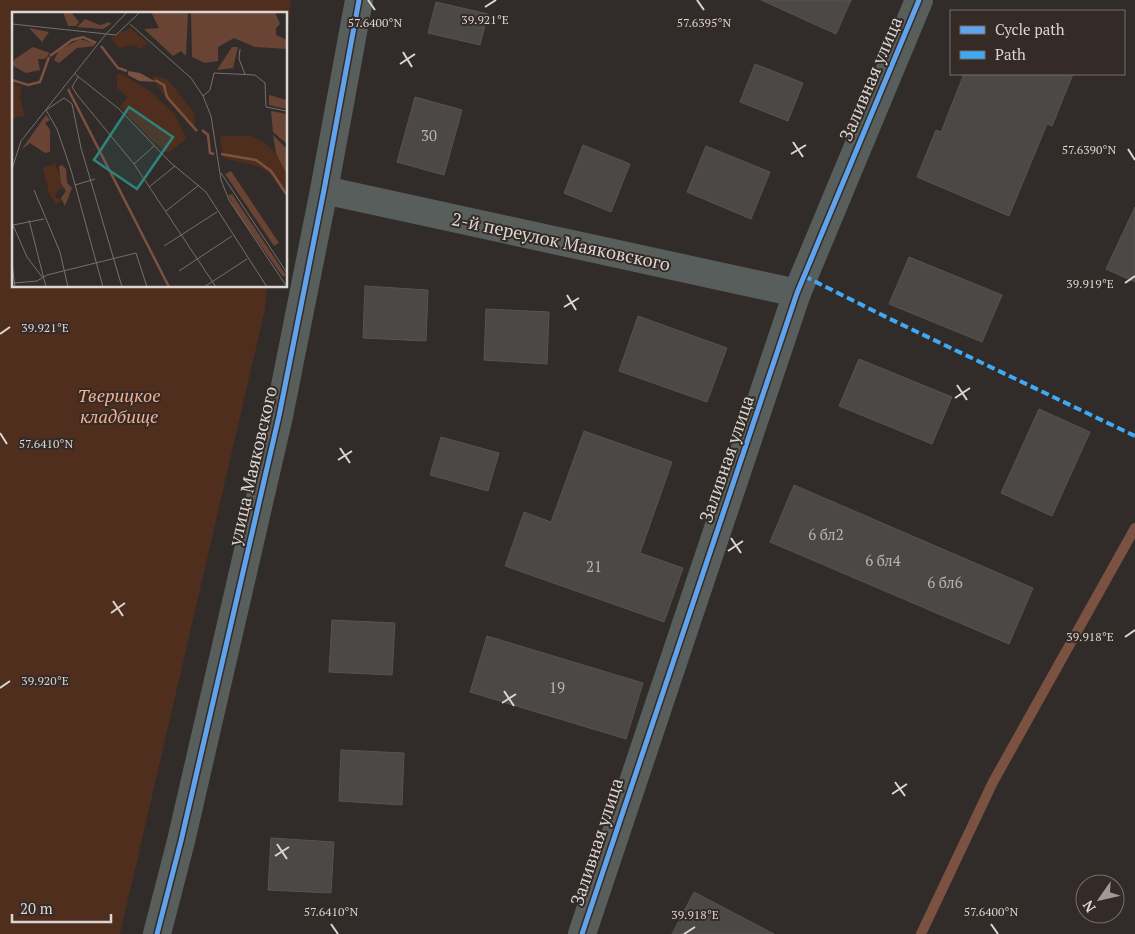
<svg xmlns="http://www.w3.org/2000/svg" width="1135" height="934" font-family="'PT Serif',serif">
	<rect width="100%" height="100%" fill="#312c2a"/>
	<path fill="#502e1e" d="M0 0H291L286 54V14H14V286H267L265 309 120 934H0Z"/>
	<g fill="none" stroke-linecap="round" stroke-linejoin="round">
		<path stroke="#7b5241" stroke-width="10" d="M921 934 993 782 1135 528"/>
	</g>
	<g fill="#4c4846" stroke="#575350">
		<path d="M761 0H851L836 34Z"/>
		<path d="M436 2 488 14 480 45 428 33Z"/>
		<path d="M755 64 803 83 788 121 740 102Z"/>
		<path d="M964 74H1073L1052 126 1047 124 1009 216 917 177 936 130 941 132Z"/>
		<path d="M415 97 462 110 444 175 397 162Z"/>
		<path d="M583 145 630 164 611 212 564 193Z"/>
		<path d="M706 146 770 172 751 219 687 192Z"/>
		<path d="M1135 207V282L1106 269Z"/>
		<path d="M909 257 1002 295 982 342 889 304Z"/>
		<path d="M365 286 428 290 426 341 363 338Z"/>
		<path d="M486 309 549 312 547 364 484 360Z"/>
		<path d="M638 316 727 348 707 402 619 371Z"/>
		<path d="M859 359 952 397 932 444 839 406Z"/>
		<path d="M1039 409 1090 432 1052 516 1001 493Z"/>
		<path d="M584 431 672 462 640 553 683 568 664 622 505 566 524 512 551 522Z"/>
		<path d="M441 437 499 453 488 491 430 475Z"/>
		<path d="M794 485 1033 588 1009 644 770 542Z"/>
		<path d="M332 620 395 623 392 675 329 672Z"/>
		<path d="M487 636 643 683 626 739 470 692Z"/>
		<path d="M341 750 404 753 402 805 339 801Z"/>
		<path d="M271 838 334 842 331 893 268 890Z"/>
		<path d="M694 892 774 934H672Z"/>
	</g>
	<g fill="none" stroke-linecap="round" stroke-linejoin="round">
		<g stroke="#585e5b" stroke-width="28">
			<path d="M324 190 797 293"/>
			<path d="M157 934 181 841 279 416 324 190 359 0"/>
			<path d="M582 934 797 293 919 0"/>
		</g>
		<path stroke="#3fa9f5" stroke-width="4" stroke-dasharray="8 4" stroke-linecap="butt" d="M804 276 888 318 1135 436"/>
		<g stroke="#342b27" stroke-width="8">
			<g id="cycleway">
				<path d="M157 934 181 841 279 416 324 190 359 0"/>
				<path d="M582 934 797 293 919 0"/>
			</g>
		</g>
		<use href="#cycleway" stroke="#60a3ed" stroke-width="5"/>
	</g>
	<path fill="none" stroke="#dbd6d3" stroke-width="2" d="M368 0 375 10M697 0 704 10M485 7 496 0M403 52 412 67M400 64 415 54M793 142 803 157M1128 149 1135 160M791 154 806 145M1125 283 1135 276M567 295 576 310M564 307 579 298M0 334 10 327M957 385 967 400M955 398 970 388M0 433 7 444M340 448 350 463M338 460 352 451M731 538 741 553M728 551 743 541M113 601 123 616M111 613 125 603M1125 637 1135 630M0 688 10 681M504 691 514 706M502 703 516 694M895 782 905 796M892 794 907 784M277 844 287 859M275 856 289 847M331 924 338 934M991 924 998 934M684 934 695 927"/>
	<g text-anchor="middle" stroke-width="4" stroke-linejoin="round" paint-order="stroke">
		<g font-size="15" fill="#b7b2b0">
			<text x="429" y="141">30</text>
			<text x="826" y="540">6 бл2</text>
			<text x="883" y="566">6 бл4</text>
			<text x="594" y="572">21</text>
			<text x="945" y="588">6 бл6</text>
			<text x="557" y="693">19</text>
		</g>
		<g font-size="18" fill="#dbd6d3" stroke="#342b27">
			<text transform="translate(871 79) rotate(-67)" y="6">Заливная улица</text>
			<text transform="translate(561 242) rotate(12)" y="6">2-й переулок Маяковского</text>
			<text transform="translate(727 459) rotate(-71)" y="6">Заливная улица</text>
			<text transform="translate(253 466) rotate(-77)" y="6">улица Маяковского</text>
			<text transform="translate(597 842) rotate(-72)" y="6">Заливная улица</text>
		</g>
		<g font-size="18" font-style="italic" fill="#f6af8f" stroke="#342b27">
			<text x="119" y="402">Тверицкое<tspan x="119" dy="21">кладбище</tspan></text>
		</g>
	</g>
	<g transform="translate(12 12)">
		<rect width="275" height="275" fill="#312c2a"/>
		<path d="M118 16 136 31 129 37 120 33 106 36 99 26ZM105 62H110L139 80 163 103 174 127 156 141 138 127 108 95 116 85 105 76ZM144 64 156 68 182 101 184 121 156 89 140 66ZM0 71 10 75 8 84 13 104 0 106ZM208 124H239L253 131 275 153V185L259 163 248 155 211 146ZM43 151 52 178 48 176 43 183 44 186 51 187 44 192 37 181 31 156Z" fill="#502e1e"/>
		<path d="M51 0H59L67 10 64 14H56ZM139 0H176L174 44 169 39 161 44 132 17 147 16ZM179 0H263L268 12 264 16V23L275 28V37L243 35 222 26 206 35V49L193 51 180 45ZM73 7 88 13 97 10 99 12 91 17 65 15ZM17 16 37 20 30 30ZM68 27 81 31 83 34 65 36 47 51 42 48 47 38ZM21 35 38 41 33 47H26L28 58 14 61 3 55 0 52 3 47ZM220 35H226L221 56 205 58ZM257 83 275 88V97L257 93ZM259 99 275 102V132L261 120ZM34 103 38 108 33 111 38 118V140L33 141 18 131 9 138ZM261 123 275 137V163L264 141ZM50 153 54 157 55 171 60 176 53 194 49 186 54 179 49 171 47 154ZM219 159 267 231 262 234 213 162ZM220 182 274 263 271 265 224 199 216 183Z" fill="#694434"/>
		<path d="M116 59 128 61 144 70 127 69 116 63Z" fill="#7b5241"/>
		<path fill="none" stroke="#7b5241" stroke-width="2.5" d="M89 34 106 56 115 59M38 44 60 28 71 25 84 31M0 68 16 73 28 70 37 45M143 68 152 73 155 85 185 119M56 77 157 275M190 118 196 123 198 141 202 142M209 142 244 148 259 159 275 183"/>
		<path fill="none" stroke="#75706e" stroke-width="1" d="M0 12 104 23 128 0M118 12 179 66 191 84 199 104 209 168 217 188 275 275M94 22 115 0M228 37 227 47 233 62M63 62 107 97 159 151 194 180 255 275M66 65 60 75 66 84 122 152 204 275M191 84 198 78 202 61 243 63 253 71 254 95 275 99M34 98 52 86 60 92 69 136 110 275M34 98 45 117 59 158 91 275M122 152 142 134M0 157 9 129 94 22M209 161 275 261M63 173 83 167M137 175 163 154M22 178 48 240 56 275M154 199 187 173M17 208 34 275M0 211 15 245 31 266M1 213 32 207M152 234 205 200M0 252 3 275M167 259 220 224M2 271 25 269 35 263 124 241 135 275M192 275 235 247"/>
		<path fill="#2e847d" fill-opacity="0.15" stroke="#2e847d" stroke-width="2.5" d="M117 95 161 125 125 177 82 148Z"/>
		<rect width="275" height="275" fill="none" stroke="#dbd6d3" stroke-width="2.5"/>
	</g>
	<g font-size="12" text-anchor="middle" fill="#dbd6d3" stroke="#342b27" stroke-width="4" stroke-linejoin="round" paint-order="stroke">
		<text x="485" y="24">39.921°E</text>
		<text x="375" y="27">57.6400°N</text>
		<text x="704" y="27">57.6395°N</text>
		<text x="1089" y="154">57.6390°N</text>
		<text x="1090" y="288">39.919°E</text>
		<text x="45" y="332">39.921°E</text>
		<text x="46" y="448">57.6410°N</text>
		<text x="1090" y="641">39.918°E</text>
		<text x="45" y="685">39.920°E</text>
		<text x="331" y="916">57.6410°N</text>
		<text x="991" y="916">57.6400°N</text>
		<text x="695" y="919">39.918°E</text>
	</g>
	<rect x="950" y="10" width="175" height="65" fill="#342b27" stroke="#776f6c"/>
	<rect x="960" y="26" width="25" height="8" fill="#60a3ed" stroke="#776f6c"/>
	<text x="995" y="35" font-size="15" fill="#dbd6d3">Cycle path</text>
	<rect x="960" y="51" width="25" height="8" fill="#3fa9f5" stroke="#776f6c"/>
	<text x="995" y="60" font-size="15" fill="#dbd6d3">Path</text>
	<g transform="translate(1100 899) rotate(236)"><circle r="24" fill="#342b27" stroke="#776f6c"/>
	<path d="M0-4L9 19L0 12L-9 19Z" fill="#a09a98"/>
	<text y="-8" font-size="14" font-weight="bold" text-anchor="middle" fill="#dbd6d3">N</text>
	</g>
	<path d="M12 914v8h99v-8" fill="none" stroke="#dbd6d3" stroke-width="2.5"/>
	<text x="20" y="914" font-size="15" fill="#dbd6d3" stroke="#342b27" stroke-width="4" paint-order="stroke">20 m</text>
</svg>
